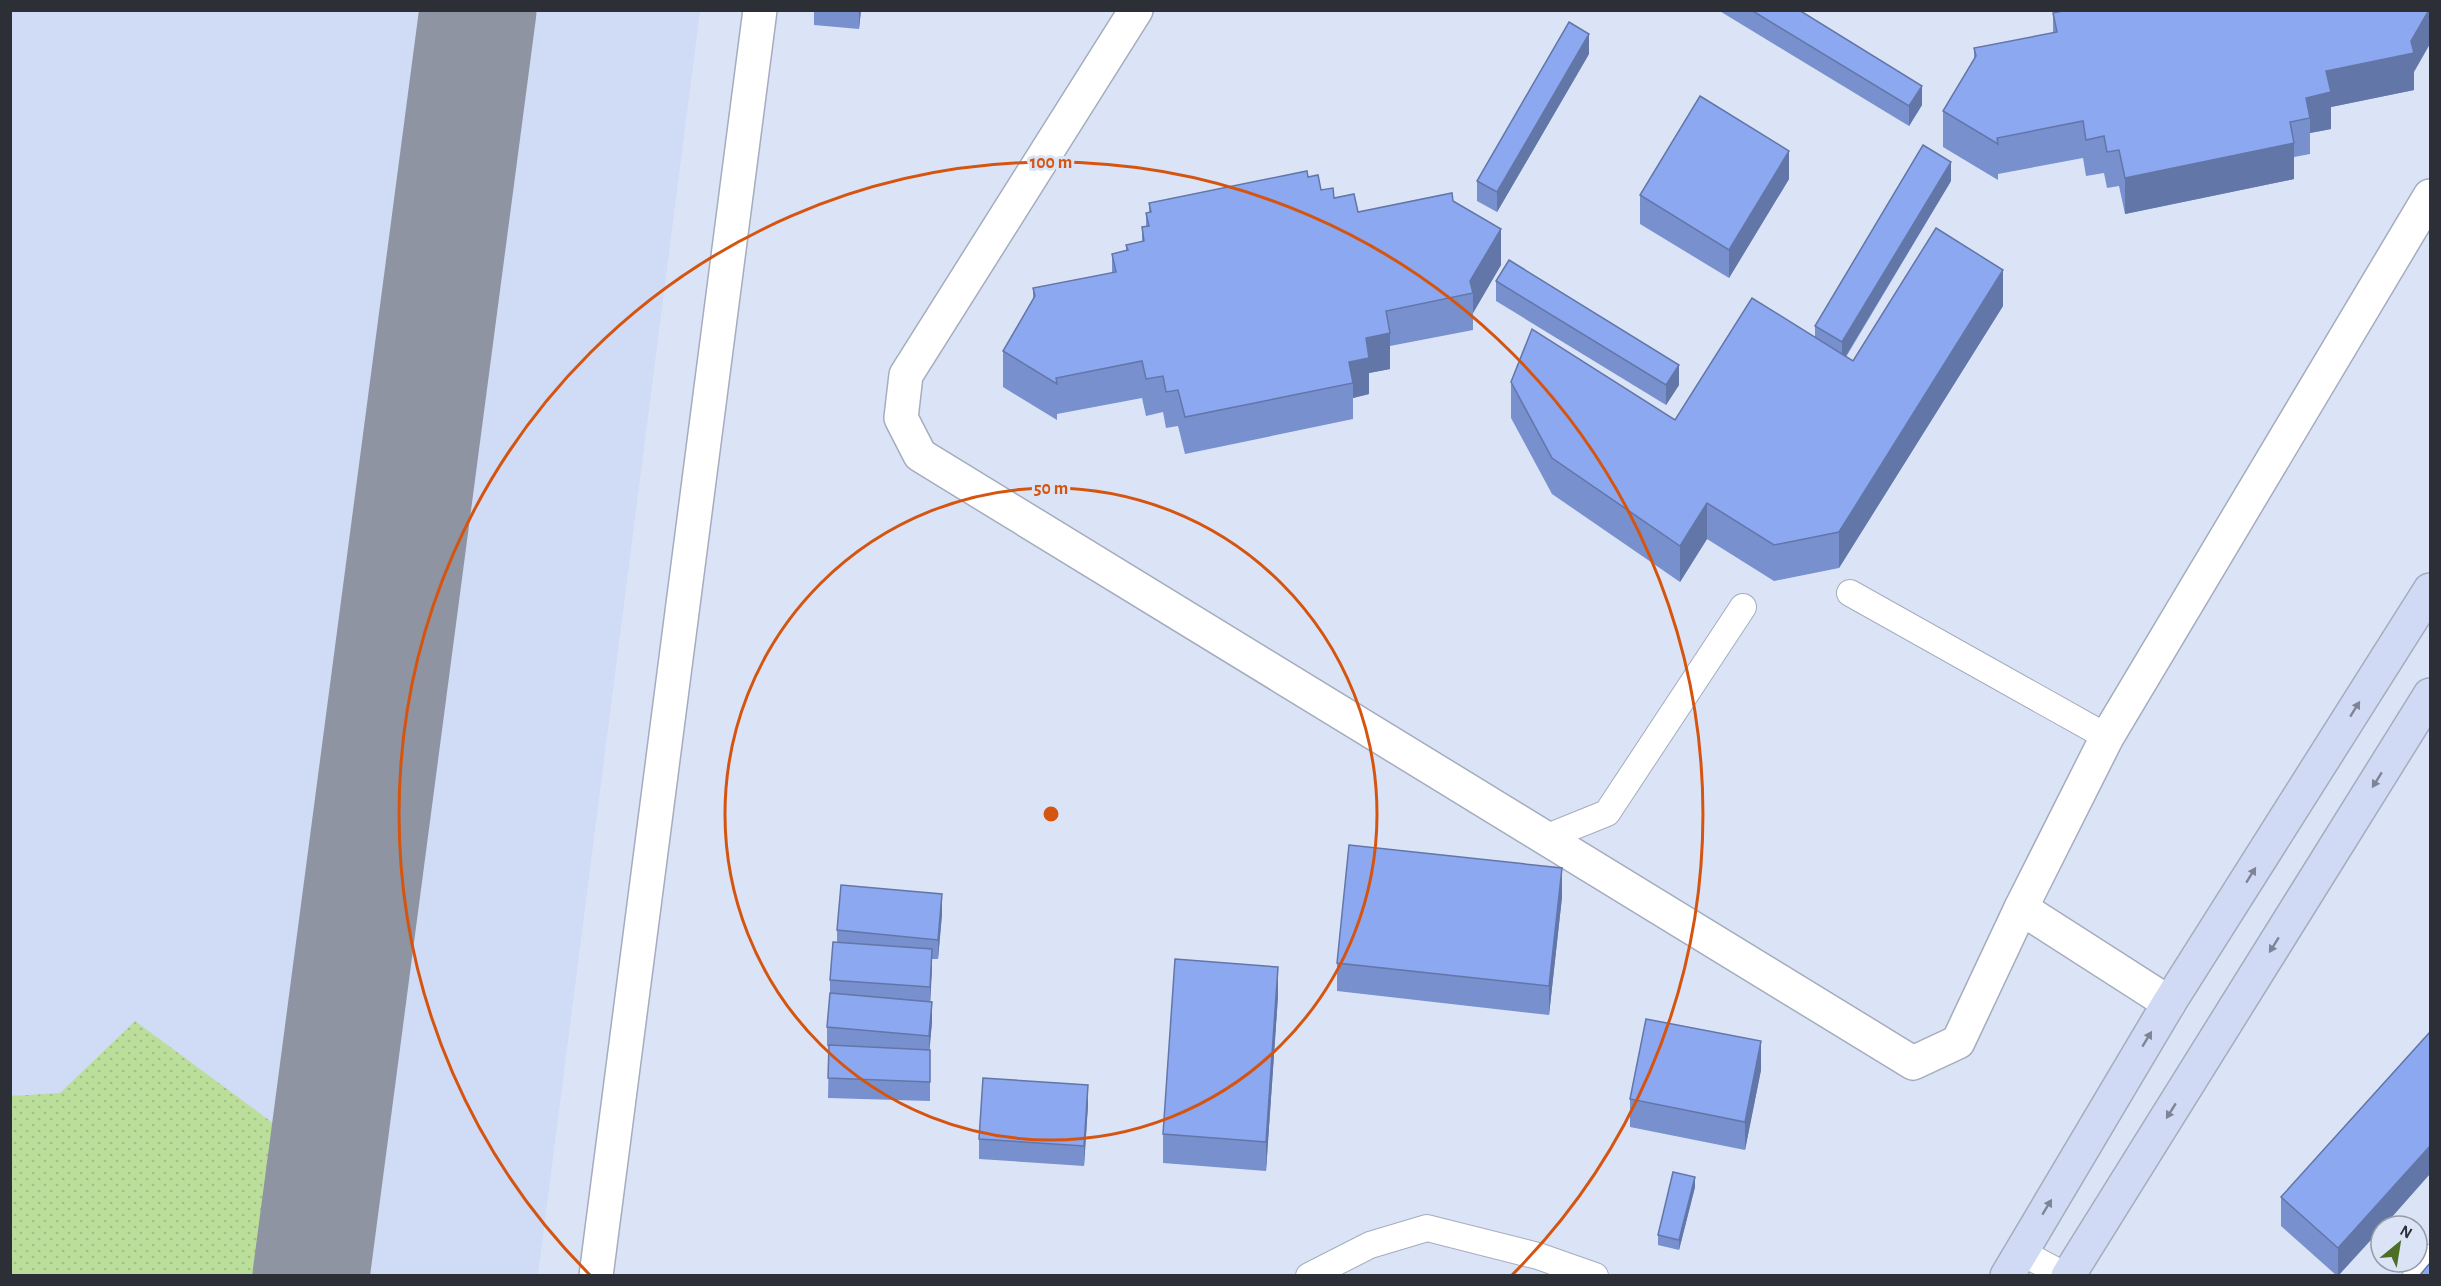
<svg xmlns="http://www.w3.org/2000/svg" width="2441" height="1286" font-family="'Alegreya Sans',sans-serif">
	<defs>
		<pattern id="park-dots" width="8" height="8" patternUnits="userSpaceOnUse" patternTransform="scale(1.5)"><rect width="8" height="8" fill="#bbdf9b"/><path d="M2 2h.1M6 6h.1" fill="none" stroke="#a1c086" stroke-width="1.8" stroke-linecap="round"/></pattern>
	</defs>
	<rect width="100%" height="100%" fill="#dbe4f6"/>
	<path fill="#d0dbf5" d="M10 11H700L538 1275H11Z"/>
	<path fill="url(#park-dots)" d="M135 1021 285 1132 269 1275H11V1096L60 1093Z"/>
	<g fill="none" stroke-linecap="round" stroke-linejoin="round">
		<path stroke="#8e94a1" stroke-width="117" d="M311 1276 478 10"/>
		<g stroke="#a4acbe" stroke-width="28">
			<g id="service">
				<path d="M1850 593 2107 737"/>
				<path d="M1545 838 1607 813 1743 607"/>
				<path d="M2021 1252 2066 1276"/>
				<path d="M1309 1276 1370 1245 1427 1228 1538 1256 1595 1276"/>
				<path d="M2416 1276 2430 1258"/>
			</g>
		</g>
		<g stroke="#a4acbe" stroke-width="36">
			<g id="minor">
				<path d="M1136 10 906 375 901 418 920 455 1913 1063 1958 1042 2021 908 2169 1003"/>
				<path d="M2021 908 2107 737 2430 196"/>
			</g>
		</g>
		<g stroke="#a4acbe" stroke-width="36">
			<path id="tertiary" d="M596 1276 760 10"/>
		</g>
		<g stroke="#a4acbe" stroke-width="36">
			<g id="secondary">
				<path d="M2007 1276 2169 1003 2430 590"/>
				<path d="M2068 1276 2430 695"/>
			</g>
		</g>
		<use href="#service" stroke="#fff" stroke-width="26"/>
		<use href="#minor" stroke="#fff" stroke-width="33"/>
		<use href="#tertiary" stroke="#fff" stroke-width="33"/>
		<use href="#secondary" stroke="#d1daf5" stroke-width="33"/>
	</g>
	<g fill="#7890ce">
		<path d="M814 10H861L859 29 814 25Z"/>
		<path d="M1718 10H1799L1922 105 1909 126Z"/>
		<path d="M2053 13 2414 72V90L2331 107V129L2310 133V154L2294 157V179L2125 214 2119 186 2107 188 2104 173 2086 176 2083 158 1998 174V180L1943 147V111L1974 59V48L2053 33Z"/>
		<path d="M1589 54 1497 212 1477 201V181Z"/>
		<path d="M1308 177 1321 190 1358 212 1453 201 1501 265 1473 313V330L1390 346V369L1369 373V394L1353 398V419L1185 454 1178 426 1166 428 1163 412 1146 416 1142 398 1057 414V420L1003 387V351L1033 299V288L1112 273V254L1126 251V245L1142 242V227L1146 226V213L1149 212V203Z"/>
		<path d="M1789 179 1729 278 1640 224V195Z"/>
		<path d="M1951 181 1846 357 1853 361 2003 306 1839 568 1774 581 1707 539 1680 582 1552 494 1511 418V382L1675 420 1815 337V326Z"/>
		<path d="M1496 281 1679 385 1666 405 1496 301Z"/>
		<path d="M1562 897 1549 1015 1337 991V963Z"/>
		<path d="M942 914 938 959H932L930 1002 932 1022 929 1049 930 1069V1101L828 1098 829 1047 827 1046V1027L830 996V980L837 943V930Z"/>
		<path d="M1278 996 1266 1171 1163 1163V1134Z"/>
		<path d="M2430 1032 2339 1275H2336L2281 1226V1197Z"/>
		<path d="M1761 1070 1745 1150 1630 1127V1099Z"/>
		<path d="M1088 1105 1084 1166 979 1159V1139Z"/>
		<path d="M1695 1187 1679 1250 1658 1245V1235Z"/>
	</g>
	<g fill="#6276a8">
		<path d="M859 10H861L859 29Z"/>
		<path d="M2429 10H2430V44L2414 72V90L2331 107V129L2310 133V118L2306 98 2326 71Z"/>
		<path d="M1589 34V54L1497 212V192Z"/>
		<path d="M1922 86V105L1909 126V106Z"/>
		<path d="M2294 143V179L2125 214V178Z"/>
		<path d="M1789 151V179L1729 278V250Z"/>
		<path d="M1951 162V181L1842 362V342Z"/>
		<path d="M1501 229V265L1473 313V293L1470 281Z"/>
		<path d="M2003 270V306L1839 568V532Z"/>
		<path d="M1390 333V369L1369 373V394L1353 398V383L1349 362 1366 338Z"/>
		<path d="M1679 365V385L1666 405V385Z"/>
		<path d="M1707 503V539L1680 582V546Z"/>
		<path d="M1562 868V897L1549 1015V986Z"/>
		<path d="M942 894V914L938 959V940Z"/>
		<path d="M932 949V969L930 1007V987Z"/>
		<path d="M1278 967V996L1266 1171V1142Z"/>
		<path d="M932 1002V1022L929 1056V1036Z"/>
		<path d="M1761 1041V1070L1745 1150V1122Z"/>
		<path d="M1088 1085V1105L1084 1166V1146Z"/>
		<path d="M2430 1146V1174L2384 1226H2381V1229L2339 1275H2338V1248Z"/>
		<path d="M1695 1177V1187L1679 1250V1240Z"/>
	</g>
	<g fill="#8ca8f0" stroke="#6276a8" stroke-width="1.5">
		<path d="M1751 10H1799L1922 86 1909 106Z"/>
		<path d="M2067 10H2429L2411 41 2414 53 2326 71 2331 92 2306 98 2310 118 2290 122 2294 143 2125 178 2119 150 2107 152 2104 136 2086 140 2083 121 1997 138 1998 144 1943 111 1976 56 1974 48 2057 32 2053 13Z"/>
		<path d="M1569 22 1589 34 1497 192 1477 181Z"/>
		<path d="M1700 96 1789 151 1729 250 1640 195Z"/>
		<path d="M1923 145 1951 162 1842 342 1815 326Z"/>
		<path d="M1307 171 1308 177 1318 175 1321 190 1333 188 1334 198 1354 194 1358 212 1452 193 1453 201 1501 229 1470 281 1473 293 1386 311 1390 333 1366 338 1369 358 1349 362 1353 383 1185 417 1178 390 1166 392 1163 376 1146 379 1142 361 1056 378 1057 384 1003 351 1035 296 1033 288 1116 272 1112 254 1128 250 1126 245 1144 241 1142 227 1149 226 1146 213 1151 212 1149 203Z"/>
		<path d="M1936 228 2003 270 1839 532 1774 545 1707 503 1680 546 1552 458 1511 382 1532 329 1675 420 1752 298 1853 361Z"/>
		<path d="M1509 260 1679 365 1666 385 1496 281Z"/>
		<path d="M1349 845 1562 868 1549 986 1337 963Z"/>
		<path d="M841 885 942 894 938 940 837 930Z"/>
		<path d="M833 942 932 949 930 987 830 980Z"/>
		<path d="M1175 959 1278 967 1266 1142 1163 1134Z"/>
		<path d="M830 993 932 1002 929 1036 827 1027Z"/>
		<path d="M1646 1019 1761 1041 1745 1122 1630 1099Z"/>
		<path d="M2430 1032V1146L2338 1248 2281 1197Z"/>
		<path d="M829 1045 930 1050V1082L828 1078Z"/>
		<path d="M983 1078 1088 1085 1084 1146 979 1139Z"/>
		<path d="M1673 1172 1695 1177 1679 1240 1658 1235Z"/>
		<path d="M2430 1263V1275H2420Z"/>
	</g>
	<defs><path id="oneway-solid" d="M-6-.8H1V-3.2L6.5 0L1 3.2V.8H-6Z" transform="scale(1.5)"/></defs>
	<g fill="#7e8496">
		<use href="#oneway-solid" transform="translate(2355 709) rotate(-58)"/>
		<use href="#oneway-solid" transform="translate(2377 780) rotate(122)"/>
		<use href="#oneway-solid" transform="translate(2251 875) rotate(-58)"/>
		<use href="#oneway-solid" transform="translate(2274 945) rotate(122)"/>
		<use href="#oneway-solid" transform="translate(2147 1039) rotate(-59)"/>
		<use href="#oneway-solid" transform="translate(2171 1111) rotate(122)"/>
		<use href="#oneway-solid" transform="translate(2047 1207) rotate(-59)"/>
	</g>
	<g fill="none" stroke="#d55510" stroke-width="3">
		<circle cx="1051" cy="814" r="326"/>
		<path d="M590 1275A652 652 0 1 1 1512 1275"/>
	</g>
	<circle cx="1051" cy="814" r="9" fill="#d55510" stroke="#dbe4f6" stroke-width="3"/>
	<g font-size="18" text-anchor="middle" font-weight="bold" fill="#d55510" stroke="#dbe4f6" stroke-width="6" stroke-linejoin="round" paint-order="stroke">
		<text x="1051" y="168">100 m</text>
		<text x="1051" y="494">50 m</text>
	</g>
	<rect width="2441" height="1286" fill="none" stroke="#2c2f36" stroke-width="24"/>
	<g transform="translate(2399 1244) rotate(30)"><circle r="28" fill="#dbe4f6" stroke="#959ca9" stroke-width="1.5"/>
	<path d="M0-4.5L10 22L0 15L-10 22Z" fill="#4c6e26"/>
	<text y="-9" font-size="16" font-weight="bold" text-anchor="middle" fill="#2c2f36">N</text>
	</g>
</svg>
